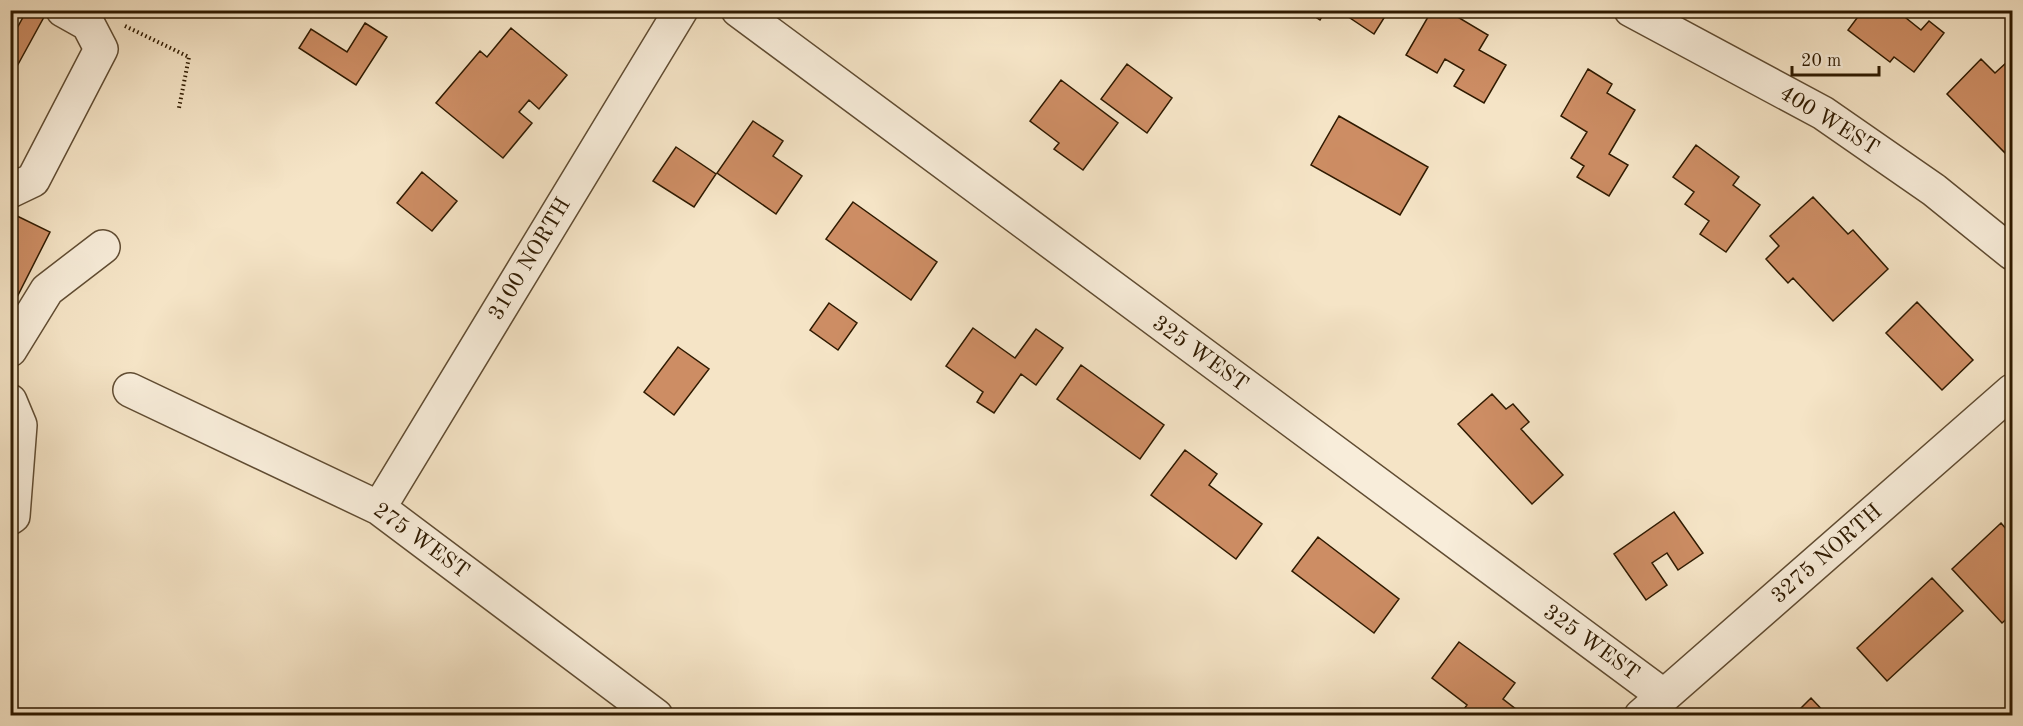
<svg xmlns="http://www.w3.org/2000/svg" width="2023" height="726" font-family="'Old Standard TT',serif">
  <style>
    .building { fill: #cd8d64; stroke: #2f1a00; stroke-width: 1.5 }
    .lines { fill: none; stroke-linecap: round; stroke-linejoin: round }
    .minor-casing { stroke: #604c32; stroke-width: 36 }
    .path { stroke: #2f1a00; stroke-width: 4; stroke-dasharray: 1.5 3; stroke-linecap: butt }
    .minor { stroke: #f8edda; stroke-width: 33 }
    .labels { text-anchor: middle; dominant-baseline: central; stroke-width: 6; stroke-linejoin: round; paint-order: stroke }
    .street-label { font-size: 22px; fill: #2f1a00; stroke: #f8edda }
  </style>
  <rect width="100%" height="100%" fill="#f5e4c6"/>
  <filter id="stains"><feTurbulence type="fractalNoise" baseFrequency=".00333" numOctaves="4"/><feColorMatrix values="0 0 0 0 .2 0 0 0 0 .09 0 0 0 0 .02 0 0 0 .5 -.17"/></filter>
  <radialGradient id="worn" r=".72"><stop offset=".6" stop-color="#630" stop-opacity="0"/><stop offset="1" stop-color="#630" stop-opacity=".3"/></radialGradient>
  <path class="building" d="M27 10H33L44 17 10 79V41Z
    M1305 10H1326L1320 20Z
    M1338 10H1389L1374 34Z
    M1432 10H1446L1488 35 1479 50 1506 65 1484 103 1454 86 1464 70 1445 59 1437 73 1406 55Z
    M1863 10H1896L1921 30 1929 21 1944 33 1914 72 1894 57 1890 62 1848 30Z
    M365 23 387 37 356 85 299 48 311 29 347 52Z
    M511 28 567 75 539 109 529 100 519 112 532 123 503 158 436 103 480 51 487 57Z
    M1981 59 1995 73 2007 62 2012 67V153L2009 157 1947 94Z
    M1127 64 1172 98 1147 133 1101 99Z
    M1588 69 1612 84 1607 93 1635 110 1609 154 1628 165 1609 196 1577 177 1584 166 1571 158 1587 132 1561 116Z
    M1061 80 1118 123 1083 170 1054 149 1059 143 1030 121Z
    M1339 116 1428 167 1400 215 1311 165Z
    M753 121 783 141 773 156 802 176 776 214 717 173Z
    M1696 145 1739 177 1733 185 1760 205 1726 252 1700 234 1709 221 1685 204 1694 192 1673 177Z
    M676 147 716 174 694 207 653 181Z
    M422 172 457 201 432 231 397 203Z
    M1813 197 1848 234 1853 230 1888 269 1833 321 1793 278 1788 283 1766 259 1779 246 1770 236Z
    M853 202 937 262 911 300 826 239Z
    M13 214 50 232 10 311V218Z
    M1917 302 1973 360 1942 390 1886 333Z
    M829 303 857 323 838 350 810 330Z
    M973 328 1015 358 1036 329 1063 348 1036 385 1021 374 994 413 977 402 983 392 946 366Z
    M678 347 709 369 674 415 644 392Z
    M1081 365 1164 425 1140 459 1057 399Z
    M1492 394 1506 409 1513 404 1529 422 1521 429 1563 475 1532 504 1458 424Z
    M1185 450 1217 474 1209 485 1262 524 1236 559 1151 495Z
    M1674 512 1703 553 1678 570 1667 553 1652 563 1667 585 1646 600 1614 554Z
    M2001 523 2012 536V614L2002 623 1952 569Z
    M1318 537 1399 599 1374 633 1292 571Z
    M1932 578 1963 611 1887 681 1857 648Z
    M1459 642 1515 683 1503 699 1525 716H1459L1467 705 1432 678Z
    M1811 698 1828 716H1793Z"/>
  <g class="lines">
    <defs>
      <path id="minor" d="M738 10 1664 696
        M1631 10 1823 113 1934 190 2012 253
        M10 191 33 180 101 49 88 24 63 10
        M10 350 47 290 103 247
        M130 390 379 508 656 716
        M10 401 20 425 13 516 10 518
        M379 508 681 10
        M1641 716 2012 391"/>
    </defs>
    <use href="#minor" class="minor-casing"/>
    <path class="path" d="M126 13 133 10
      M117 14 126 13 125 10
      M125 26 189 57 179 108
      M10 28 19 10"/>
    <use href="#minor" class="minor"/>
  </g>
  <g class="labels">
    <g class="street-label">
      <text transform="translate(1829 121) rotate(32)">400 WEST</text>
      <text transform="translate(530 259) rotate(-59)">3100 NORTH</text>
      <text transform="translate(1200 354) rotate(36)">325 WEST</text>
      <text transform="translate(421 541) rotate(36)">275 WEST</text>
      <text transform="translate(1827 554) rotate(-41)">3275 NORTH</text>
      <text transform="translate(1591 643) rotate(36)">325 WEST</text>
    </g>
  </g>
  <rect width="2023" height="726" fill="none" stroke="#f5e4c6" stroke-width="36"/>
  <rect x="12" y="12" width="1999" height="702" fill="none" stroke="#2f1a00" stroke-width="3"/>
  <rect x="18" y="18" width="1987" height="690" fill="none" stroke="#2f1a00" stroke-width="1.5"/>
  <path d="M1792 66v9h87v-9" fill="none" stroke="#2f1a00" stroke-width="3"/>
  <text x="1801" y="66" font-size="18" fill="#2f1a00" stroke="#f8edda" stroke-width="4.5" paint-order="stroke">20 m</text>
  <rect width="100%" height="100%" filter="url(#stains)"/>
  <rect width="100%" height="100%" fill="url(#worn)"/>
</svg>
